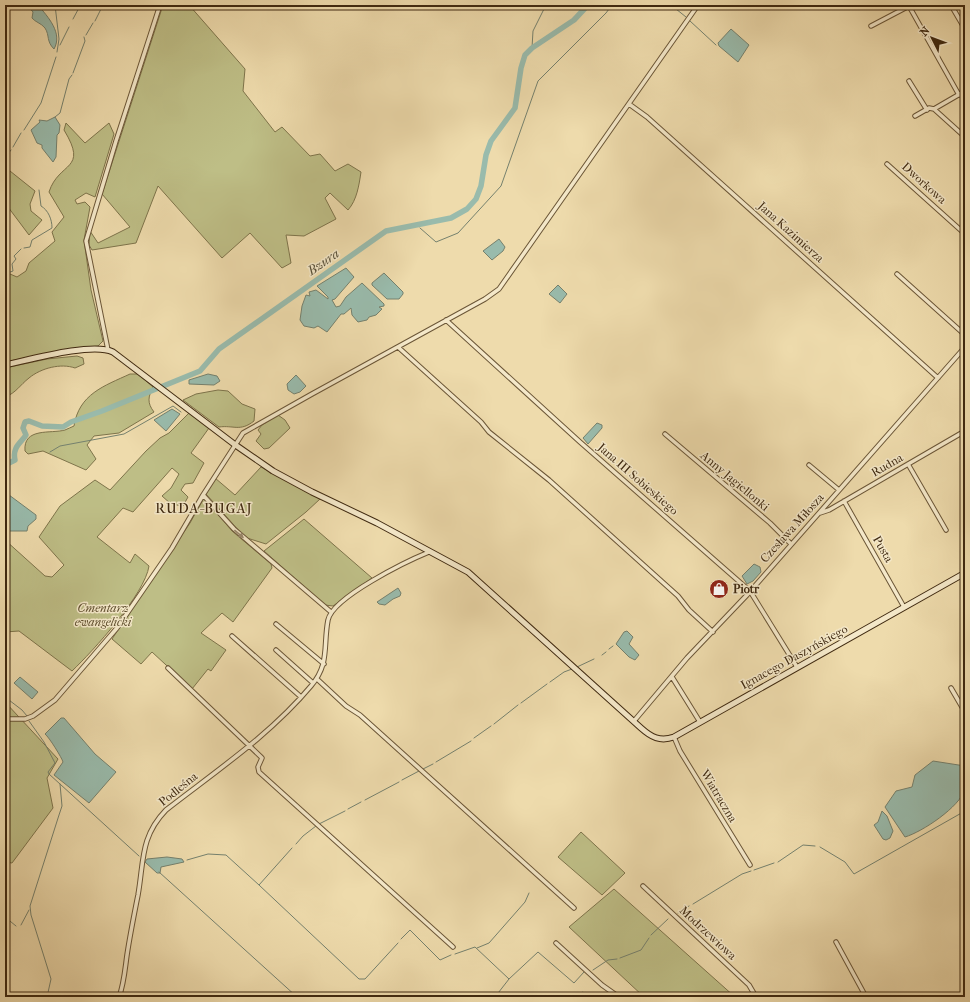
<svg xmlns="http://www.w3.org/2000/svg" width="970" height="1002" font-family="'IM FELL French Canon',serif">
  <style>
    .green { fill: #bebe86; stroke: #7e744b }
    .water { fill: #99bbac; stroke: #75816e }
    .lines { fill: none; stroke-linecap: round; stroke-linejoin: round }
    .stream { stroke: #75816e; stroke-width: 1 }
    .river { stroke: #99bbac; stroke-width: 5.5 }
    .street-casing { stroke: #6b5637; stroke-width: 5.5 }
    .secondary-casing { stroke: #3f2910; stroke-width: 7 }
    .street { stroke: #f4e8c9; stroke-width: 3.5 }
    .secondary { stroke: #f4e8c9; stroke-width: 5 }
    .oneway { fill: #9a886c }
    .labels { text-anchor: middle; dominant-baseline: central; stroke-width: 3; stroke-linejoin: round; paint-order: stroke }
    .street-label { font-size: 12px; fill: #3f2910; stroke: #f4e8c9 }
    .poi-label { font-size: 12px; font-weight: bold; fill: #3f2910; stroke: #f4e8c9; text-anchor: start }
    .park-label { font-size: 12px; font-style: italic; fill: #5f4e2e; stroke: #f4e8c9 }
    .water-label { font-size: 13px; font-style: italic; fill: #564e37; stroke: #f4e8c9 }
    .quarter-label { font-size: 14px; letter-spacing: 1px; fill: #3f2910; stroke: #f4e8c9 }
  </style>
  <rect width="100%" height="100%" fill="#eedbac"/>
  <filter id="stains"><feTurbulence type="fractalNoise" baseFrequency=".005" numOctaves="4"/><feColorMatrix values="0 0 0 0 .2 0 0 0 0 .09 0 0 0 0 .02 0 0 0 .5 -.17"/></filter>
  <radialGradient id="worn" r=".72"><stop offset=".6" stop-color="#630" stop-opacity="0"/><stop offset="1" stop-color="#630" stop-opacity=".3"/></radialGradient>
  <path class="green" d="M163 5H189L245 69 243 91 275 132 282 127 310 156 320 154 335 171 348 164 361 172C359 185 357 200 348 210L330 193 325 198 336 219 304 236 286 235 291 263 282 268 250 233 222 258 158 186 136 243 92 250 89 245 90 231 98 243 130 227 102 194Z
    M66 123 85 143 109 123 114 134 95 197 86 193 75 200 77 204 85 202 90 207 84 240 91 290 103 341 98 346 44 354 5 362V276L10 274 17 277 26 271 29 263 55 241 52 232 64 217 49 192C59 161 89 171 64 130Z
    M5 167 35 191 30 204 31 211 42 220 29 235 5 203Z
    M77 356 83 358 84 364 75 368C61 363 41 368 29 378 20 385 16 393 5 397V368L47 359Z
    M130 374H138L153 387C148 397 147 403 154 412L119 433 94 436 87 445 96 459 86 470 43 451 28 454 25 451C23 427 51 434 65 430 68 429 71 427 74 426 79 394 104 386 130 374Z
    M218 390 228 391 242 404 255 409 254 421C240 432 234 425 219 427L183 400 196 394Z
    M189 413 209 428 191 453 204 463 193 483 185 484 181 490 188 497 183 506 171 504 162 496 171 488 179 474 172 468 133 512 123 508 97 537 130 563 135 554 149 566C145 594 93 651 72 671L19 631 5 632V540L45 576 52 577 64 565 39 537 60 506 95 480 110 490 146 451 160 438 169 433Z
    M278 415 285 420 290 428 269 448 264 449 256 441 261 434 258 430 262 425Z
    M261 467 320 499 306 512 266 544 247 538 242 534 206 494 215 478 235 495Z
    M204 498 232 531 271 564 272 568 233 622 222 613 201 633 226 650 211 671 208 669 192 689 152 652 141 664 112 639 190 523Z
    M304 519 372 578 333 606 325 605 264 551Z
    M5 702 58 759 47 778 53 808 12 863 5 862Z
    M581 832 625 873 602 895 558 857Z
    M614 889 735 997H644L569 927Z"/>
  <path class="water" d="M27 5H38C48 17 63 33 54 49 46 41 50 36 45 28 41 23 35 22 32 18L33 12Z
    M731 29 749 45 738 62 719 46 718 43Z
    M55 117 60 125 59 133 57 135 56 157 53 162 42 148V145L37 143 31 130 40 122 39 120 47 121Z
    M499 239 505 247 503 251 492 260 483 251Z
    M346 268 354 277 335 299 332 300 336 307 340 306 346 297 362 283 384 304V306L379 307 382 309 376 315 369 317 367 320 358 322 352 315 351 308 344 314H341L327 332 318 326 314 328 304 326 300 320 302 306 306 295 310 296 309 292 316 290 328 299V297L317 286Z
    M384 273 403 292V294L399 299H387L372 285V283Z
    M558 285 567 294 560 303 549 294Z
    M208 374 217 376 220 381 214 385 189 384V380Z
    M296 375 306 386 300 392 294 394 288 390 287 384Z
    M172 409 180 414 166 431 154 420Z
    M597 423 602 425V428L588 444 583 438Z
    M5 492 36 515V519L28 526 27 531H7L5 530Z
    M754 564 760 567 761 572 753 581 747 584 742 576Z
    M398 588 401 593 400 596 393 599 385 605 379 604 377 602Z
    M627 631 633 637 629 644 639 655 635 660 629 657 616 644 624 632Z
    M20 677 38 692 32 699 14 683Z
    M61 718H64L95 754 116 772 89 803 54 775 63 762C62 758 49 737 45 734Z
    M933 761 965 766C965 773 967 782 965 789 960 807 922 832 905 837L885 807 896 791 912 787 915 775Z
    M882 811 887 816 893 831 890 838 886 840 883 839 874 825 878 822Z
    M167 857 182 859 184 862 161 867 160 873H157L145 862 147 859Z"/>
  <g class="lines">
    <path class="stream" d="M55 5 59 39 57 52
      M671 5 686 17
      M73 19 80 6
      M95 21 103 5
      M690 21 716 45
      M86 35 93 23
      M60 45 69 27
      M532 48 533 31 546 5
      M73 73 85 41 84 37
      M55 117 60 113 69 79 72 75
      M24 130 41 103 56 57
      M13 147 21 133
      M5 158 11 150
      M420 228 436 242 458 233 501 186 538 81 606 13 612 5
      M24 248 30 247 32 240 52 228C52 219 48 210 41 206L39 190
      M5 274 13 271 12 264 16 259 14 256 21 249
      M50 452 60 446 124 434 173 406 181 412
      M609 649 613 646
      M602 655 606 652
      M577 667 594 659
      M550 682 564 672 572 669
      M5 697 22 710 27 716
      M521 703 547 684
      M29 721 44 742 55 763 48 772 49 774 139 856
      M494 724 518 705
      M474 738 491 726
      M436 762 471 741
      M423 769 433 764
      M402 780 419 771
      M365 800 399 782
      M348 809 361 802
      M319 824 345 811
      M296 844 303 836 316 826
      M820 847 845 862 854 874 965 811
      M187 860 208 854 226 855 259 885 292 848
      M778 862 803 845 815 846
      M754 870 774 863
      M159 872 297 997
      M259 885 359 979H365L398 943
      M693 904 742 874 751 871
      M678 913 689 906
      M5 917 16 926
      M21 925 29 910
      M651 935 668 919
      M401 939 410 930 440 960 451 955
      M477 948 489 943 525 902 529 893
      M455 954 475 947 509 979 495 997
      M620 958 641 950 649 938
      M593 970 608 960 617 959
      M509 979 538 952 574 983 584 972
      M583 992 586 997
      M47 997 51 979 31 915 30 906 59 815 62 806 60 784"/>
    <path class="river" d="M5 465 15 460C12 447 21 443 26 435L23 428 25 422 29 421 42 426 63 427 71 422 102 411 200 371 219 349 386 231 451 218 467 209 476 199 481 186 486 155 491 141 515 108 521 68 525 55 532 48 574 20 588 5"/>
    <defs>
      <path id="street" d="M951 5 965 29
        M909 6 959 95
        M871 26 911 5
        M909 81 927 110
        M965 91 934 109 965 137
        M629 104 647 117 938 378
        M915 116 929 108 934 109
        M887 164 965 234
        M897 274 965 335
        M446 320 580 442 750 591 797 667
        M398 347 481 422 489 432 549 480 678 596 689 610 713 632
        M108 350 86 241 116 141 160 5
        M665 434 770 523 790 543
        M908 464 946 530
        M809 465 839 490
        M203 495 234 529 331 612
        M844 501 904 607
        M820 513 829 510 965 431
        M276 624 324 664
        M232 636 301 697
        M276 650 313 683
        M168 668 260 756 262 758 258 767 259 772 453 947
        M672 677 700 722
        M317 679 346 706 360 715 574 908
        M951 688 965 712
        M5 719H25L33 716 55 700 117 628 172 548 203 495 243 433 312 394 485 299 499 289 698 5
        M634 721 687 658 747 595 965 347
        M674 737 680 751 750 865
        M964 856 965 857
        M643 886 749 985 756 997
        M836 942 866 997
        M556 943 602 985 619 997
        M119 997C124 984 125 969 127 955 130 935 134 915 138 895 144 861 140 837 166 810 216 771 270 735 311 686 330 664 323 646 328 620 333 597 407 561 429 552"/>
      <path id="secondary" d="M5 365C29 360 92 342 113 352L234 444 273 471 312 492 377 523 468 572 641 728C651 737 660 742 674 737L965 573"/>
    </defs>
    <use href="#street" class="street-casing"/>
    <use href="#secondary" class="secondary-casing"/>
    <use href="#street" class="street"/>
    <use href="#secondary" class="secondary"/>
  </g>
  <defs><path id="oneway-solid" d="M-6-.8H1V-3.2L6.5 0L1 3.2V.8H-6Z"/></defs>
  <use class="oneway" href="#oneway-solid" transform="translate(239 534) rotate(40)"/>
  <defs>
    <symbol id="shop-disc" viewBox="-11 -11 22 22"><circle r="9.5" fill="#8f2418" stroke="#f4e8c9"/><path d="M-5-2.5h2.3a2.7 3.5 0 0 1 5.4 0H5L5.5 6h-11ZM-1.5-2.5h3a1.5 2.3 0 0 0-3 0Z" fill="#fff"/></symbol>
  </defs>
  <g fill-rule="evenodd">
    <use href="#shop-disc" x="708" y="578" width="22" height="22"/>
  </g>
  <g class="labels">
    <g class="street-label">
      <text transform="translate(924 183) rotate(42)">Dworkowa</text>
      <text transform="translate(791 232) rotate(42)">Jana Kazimierza</text>
      <text transform="translate(887 465) rotate(-30)">Rudna</text>
      <text transform="translate(638 479) rotate(41)">Jana III Sobieskiego</text>
      <text transform="translate(735 481) rotate(40)">Anny Jagiellonki</text>
      <text transform="translate(792 528) rotate(-48)">Czesława Miłosza</text>
      <text transform="translate(883 549) rotate(60)">Pusta</text>
      <text transform="translate(794 657) rotate(-29)">Ignacego Daszyńskiego</text>
      <text transform="translate(178 789) rotate(-39)">Podleśna</text>
      <text transform="translate(719 796) rotate(59)">Wiatraczna</text>
      <text transform="translate(708 933) rotate(43)">Modrzewiowa</text>
    </g>
    <g class="poi-label">
      <text x="733" y="589">Piotr</text>
    </g>
    <g class="park-label">
      <text x="103" y="608">Cmentarz<tspan x="103" dy="14">ewangelicki</tspan></text>
    </g>
    <g class="water-label">
      <text transform="translate(323 262) rotate(-35)">Bzura</text>
    </g>
    <g class="quarter-label">
      <text x="204" y="508">RUDA-BUGAJ</text>
    </g>
  </g>
  <rect width="970" height="1002" fill="none" stroke="#eedbac" stroke-width="20"/>
  <rect x="6" y="6" width="958" height="990" fill="none" stroke="#3f2910" stroke-width="2"/>
  <rect x="10" y="10" width="950" height="982" fill="none" stroke="#3f2910"/>
  <g transform="translate(932 38) rotate(312)" stroke="#f4e8c9" stroke-width="3" paint-order="stroke">
  <path d="M0-3L7 15L0 10L-7 15Z" fill="#3f2910"/>
  <text y="-6" font-size="11" font-weight="bold" text-anchor="middle" fill="#3f2910">N</text>
  </g>
  <rect width="100%" height="100%" filter="url(#stains)"/>
  <rect width="100%" height="100%" fill="url(#worn)"/>
</svg>
